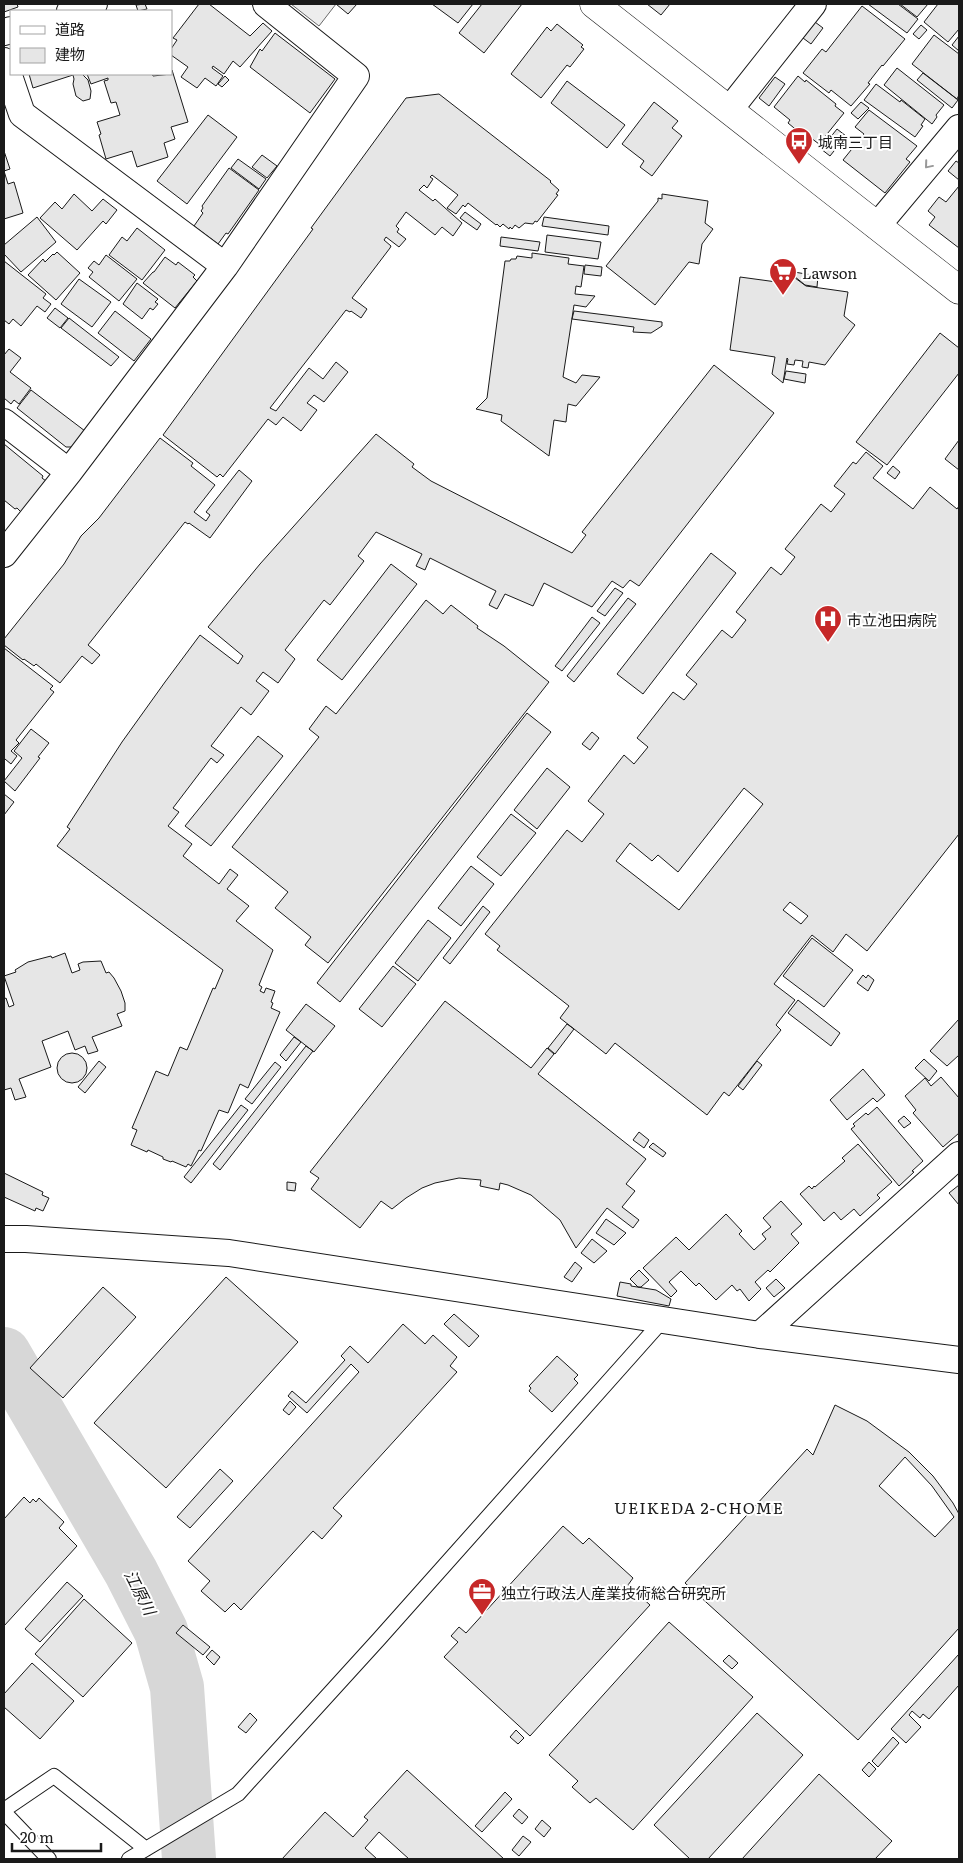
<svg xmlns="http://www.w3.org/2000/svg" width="963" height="1863" font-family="Literata,'Noto Sans JP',serif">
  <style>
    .built { fill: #ededed; stroke: #6a6a6a }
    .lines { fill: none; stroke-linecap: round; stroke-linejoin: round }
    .river { stroke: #d7d7d7; stroke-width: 54 }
    .building { fill: #e6e6e6; stroke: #1a1a1a; fill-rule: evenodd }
    .lane-casing { stroke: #1a1a1a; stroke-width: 16 }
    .street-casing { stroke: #1a1a1a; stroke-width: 28 }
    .secondary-casing { stroke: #1a1a1a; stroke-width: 29 }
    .lane { stroke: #fff; stroke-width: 14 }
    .street { stroke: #fff; stroke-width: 26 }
    .secondary { stroke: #fff; stroke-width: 28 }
    .oneway { stroke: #989898 }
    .labels { text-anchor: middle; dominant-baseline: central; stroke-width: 4; stroke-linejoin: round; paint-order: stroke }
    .poi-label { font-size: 15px; fill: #1a1a1a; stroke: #fff; text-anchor: start }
    .neighbourhood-label { font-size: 16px; letter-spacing: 1px; fill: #1a1a1a; stroke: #fff }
    .water-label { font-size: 16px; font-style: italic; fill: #1a1a1a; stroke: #fff }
  </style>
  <rect width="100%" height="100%" fill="#fff"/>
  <path class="built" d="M291 4H336L319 26Z"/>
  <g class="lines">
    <path class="river" d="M4 1354 131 1572 161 1631 177 1687 189 1859"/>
  </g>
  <path class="building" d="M4 4H17L18 7 4 12Z
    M145 4 147 9 138 11 136 5Z
    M199 4H209L250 36 263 23 272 31 240 67 233 61 224 74 213 66 212 68 223 76 216 86 205 78 197 88 181 77 188 67 171 55V49L177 40 173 38Z
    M336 4H357L348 14Z
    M432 4H473L458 23Z
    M482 4H522L484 53 459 33Z
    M647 4H670L661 15Z
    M868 4H898L918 19 907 33Z
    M900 4H928L917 17Z
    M938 4H959V29L948 42 924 22Z
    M862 6 905 39 883 66 882 65 868 83 870 84 851 106 831 90 829 93 803 73 822 49 826 52Z
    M815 22 823 28 811 44 803 38Z
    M557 24 583 45 581 47 584 49 570 67 567 65 541 98 511 74 547 27 551 31Z
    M921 25 927 30 919 39 913 34Z
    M275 33 335 79 310 113 250 67 260 49 262 51Z
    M934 35 959 54V95L957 99 912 64Z
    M959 36V51L952 45Z
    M897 68 944 105 936 115 937 117 932 124 884 85Z
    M172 70 188 122 171 127 175 139 164 143 168 157 137 167 132 151 106 159 99 135 101 134 97 122 120 115 116 102 111 103 104 81 108 80V78L91 84 87 74H152L153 76 171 74Z
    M923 73 958 100 952 108 917 80Z
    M29 74H82L88 80 91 91 90 99 83 101 76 96 73 84 74 79 73 75 33 88Z
    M225 76 229 80 222 87 218 84Z
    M798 76 805 82 806 80 836 104 835 106 844 113 819 144 807 135 805 137 788 123 790 120 774 107Z
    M775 77 785 84 769 106 759 98Z
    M567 81 625 125 607 148 551 103Z
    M876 84 900 102 901 100 925 119 921 125 923 126 915 137 864 100Z
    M439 94 551 181 550 182 559 190 556 194 558 195 537 222 535 221 533 224 525 223 519 228 515 225 512 229 510 227 509 229 503 224 500 227 497 224 496 225 468 203 465 207 463 205 456 214 447 208 458 195 432 175 430 177 433 179 427 188 424 185 419 190 433 201 435 199 462 223 453 236 442 227 435 235 406 212 396 226 399 229 397 232 406 239 399 247 386 237 384 240 391 246 390 248 352 298 367 309 361 318 351 311 350 312 346 310 270 408 276 411 309 368 323 379 336 362 348 372 324 402 314 395 307 403 317 410 301 431 283 417 276 425 268 419 223 477 220 474 217 477 163 435 313 229 311 228 406 98Z
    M654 102 678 121 672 128 682 136 652 176 640 167 644 161 622 144Z
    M861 102 869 108 858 119 851 113Z
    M869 110 917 146 906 159 910 162 885 193 843 160 864 134 855 127Z
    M208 115 237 137 187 204 157 181Z
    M837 129 846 136 830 156 821 149Z
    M4 151 10 169 4 171 8 184 14 182 23 213 4 219Z
    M262 155 277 166 267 178 252 167Z
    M238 159 266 179 259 189 231 168Z
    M956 161 959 163V180L948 171Z
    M229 168 259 190 228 234 226 233 218 244 194 226 203 213 201 211 203 208 202 206Z
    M959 186V248L929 225 935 217 928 211 939 197 946 202Z
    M74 194 92 211 103 199 117 210 106 224 103 221 77 250 40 218 55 202 62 209Z
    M662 194 708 201 705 223 713 229 702 244 699 264 689 262 655 305 606 266 658 201V198L662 199Z
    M465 212 481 224 477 230 460 218Z
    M37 217 56 242 21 272 4 254V245Z
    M544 217 609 226 608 235 542 226Z
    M137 228 165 250 142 280 109 255 122 237 127 241Z
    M547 235 601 242 598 259 545 252Z
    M501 237 540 242 538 251 500 246Z
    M57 252 80 273 56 300 28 275 43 259 45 262 53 254 54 255Z
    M532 253 569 258 568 264 584 266 581 287 576 286 575 294 595 296 586 307 574 305 563 377 576 383 582 375 600 377 576 406 568 404 566 422 554 420 549 456 501 421 502 415 476 409 487 398 505 261H510L511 259H516L517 256 532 258Z
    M106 255 137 279 119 301 89 277 93 272 88 268 94 261 99 265Z
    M165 257 176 265 178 262 195 275 193 277 197 281 175 308 143 283 153 272H154Z
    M4 261 46 294 43 298 51 304 45 312 37 306 21 326 13 319 9 324 4 320Z
    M585 265 602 267 601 276 584 274Z
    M794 272 818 276 817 287 805 285 794 276Z
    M791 275 806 286 848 292 844 316 855 325 825 365 809 362 808 368 802 367 803 361 795 360 794 365 787 364 788 359 787 358 783 383 772 374 775 357 730 350 740 277 784 283Z
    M79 279 111 302 92 327 61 304Z
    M137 283 158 299 155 302 158 304 153 310 150 308 142 319 123 304Z
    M55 308 68 318 60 328 47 318Z
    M115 311 151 339 134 361 98 333Z
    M574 311 662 322V326L651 333 633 332 634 327 572 319Z
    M69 318 119 357 111 366 61 328Z
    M940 333 959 348V373L887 465 856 442Z
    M9 349 21 358 10 372 31 388 19 404 14 400 11 404 4 398V355Z
    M714 365 774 413 639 586 630 580 623 588 612 581 592 607 544 583 533 606 505 594 497 609 489 605 496 591 430 558 425 570 416 566 422 554 376 532 358 556 364 561 330 605 324 600 285 650 295 659 278 683 263 672 256 681 269 691 251 715 241 707 211 746 224 755 217 763 211 758 173 808 179 812 168 826 192 844 183 856 219 884 230 869 238 875 227 889 249 906 236 921 273 950 259 985 262 987 260 991 264 993 266 988 275 991 271 1002 273 1003 271 1008 280 1012 248 1088 240 1084 228 1113 219 1110 201 1151 199 1150 191 1166 188 1164 186 1167 172 1161 171 1162 163 1159V1157L148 1150 147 1152 131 1145 137 1130 132 1128 156 1071 168 1076 180 1047 187 1050 213 988 215 989 223 970 57 846 70 829 67 827 122 742 165 682 200 635 238 664 243 656 208 627 260 564 376 434 414 464 412 467 431 481 572 553 586 535 582 532Z
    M786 371 806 374 805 383 784 379Z
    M31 390 85 431 72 447H66L17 408Z
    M160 438 193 463 191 466 215 485 194 512 206 521 210 515 206 512 239 470 252 481 210 538 189 523 188 524 185 522 88 645 100 655 92 664 82 656 60 683 36 664 34 666 24 659 23 660 4 645V639L64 564 81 536 99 518Z
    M959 440V470L945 459Z
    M4 444 43 476 42 478 46 481 21 512 17 508 15 509 4 500Z
    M866 452 883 466 873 478 913 509 930 487 957 509 959 506V834L867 951 846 934 833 952 812 935 774 984 795 1000 776 1025 781 1030 729 1096 724 1092 707 1115 615 1043 606 1054 560 1018 569 1006 497 950 500 946 485 934 567 830 582 842 604 814 588 801 624 755 634 764 648 747 637 738 673 692 684 700 697 684 686 675 722 630 732 638 746 620 736 612 771 567 781 575 795 557 785 549 821 504 831 512 845 494 834 486 853 462 856 464ZM744 788 763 804 679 910 616 861 630 843 652 861 658 855 678 872ZM790 902 808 916 801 924 783 910Z
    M893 466 900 472 895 479 887 473Z
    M711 553 736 573 643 694 617 674Z
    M391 564 417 584 342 680 317 660Z
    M615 588 623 593 605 616 597 611Z
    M628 598 636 604 574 682 567 676Z
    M426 600 443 614 451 605 478 626 477 628 504 646 549 682 328 963 305 945 311 937 275 908 288 892 232 847 319 737 309 729 326 706 336 714Z
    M592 617 600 623 562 671 555 666Z
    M4 648 53 686 50 689 54 692 16 740 19 743 11 751 17 756 11 764 5 759 4 761Z
    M527 713 551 732 340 1002 317 983Z
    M31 729 49 743 38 757 40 758 15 791 4 781 22 758 14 751Z
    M592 732 599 738 590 750 582 744Z
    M258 736 283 756 211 846 185 826Z
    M547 768 570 787 537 829 514 810Z
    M4 794 14 802 4 815Z
    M511 814 536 833 501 876 477 857Z
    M471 866 494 884 461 926 438 908Z
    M483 906 490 912 450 964 443 958Z
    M428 920 451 938 418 981 395 963Z
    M812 938 853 970 824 1007 783 976Z
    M65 953 72 973 80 970 78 964 83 962 101 961 106 973 109 972 114 978 121 991 125 1003V1011L117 1014 122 1026 92 1037 98 1051 88 1054 85 1046 75 1050 68 1031 42 1041 51 1067 19 1079 26 1097 15 1100 11 1088 4 1090V999L6 998 9 1007 14 1005 4 976 16 972 15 970 28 962 51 956 52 958Z
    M393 966 416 984 382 1027 359 1009Z
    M863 975 866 978 868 975 874 980 868 991 857 983Z
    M798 1000 840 1033 831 1046 788 1013Z
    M445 1001 531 1068 547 1048 554 1054 538 1074 646 1159 626 1184 635 1191 622 1207 639 1220 633 1228 607 1208 576 1248 560 1220 531 1195 508 1185 500 1183 499 1190 480 1186 481 1180 459 1178 435 1183 422 1188 406 1198 392 1209 381 1201 360 1228 311 1189 319 1178 310 1172Z
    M306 1004 335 1026 314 1052 286 1030Z
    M959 1019V1055L947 1066 930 1051Z
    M567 1024 574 1029 555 1054 548 1048Z
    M294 1037 301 1042 286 1061 280 1055Z
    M306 1046 313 1051 220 1170 213 1164Z
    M57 1068a15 15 0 1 1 30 0a15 15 0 1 1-30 0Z
    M924 1059 937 1071 929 1081 915 1068Z
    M99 1061 106 1067 85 1093 78 1087Z
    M757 1061 762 1065 743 1090 738 1086Z
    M275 1062 281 1067 252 1104 245 1099Z
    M863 1069 885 1095 877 1102 873 1098 847 1120 830 1100Z
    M941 1077 959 1098V1133L943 1147 913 1113 916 1110 905 1096 925 1078 931 1086Z
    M241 1105 248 1110 191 1183 184 1177Z
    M877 1107 923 1161 912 1171 914 1172 899 1186 851 1129 855 1126 853 1124 866 1113 868 1115Z
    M904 1116 911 1123 904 1128 898 1121Z
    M639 1132 649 1140 644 1148 633 1140Z
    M653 1143 666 1153 663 1157 649 1147Z
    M858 1144 892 1182 877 1195 880 1198 860 1216 854 1209 841 1220 834 1212 824 1221 800 1194 809 1186 812 1189 814 1186 815 1187 845 1161 842 1158Z
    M4 1173 43 1192 42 1195 49 1198 43 1211 36 1208 35 1211 4 1197Z
    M287 1182 296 1183 295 1191 287 1190Z
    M959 1185V1205L949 1193Z
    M781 1201 802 1224 791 1234 799 1243 770 1272 768 1270 755 1282 761 1289 749 1301 740 1289 737 1291 732 1285 716 1300 699 1283 696 1286 681 1271 669 1282 677 1291 671 1297 643 1268 676 1237 689 1250 726 1214 742 1231 739 1234 754 1250 766 1239 762 1234 771 1227 763 1218Z
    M606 1219 626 1233 614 1245 596 1233Z
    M592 1239 607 1251 594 1263 581 1253Z
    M575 1262 582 1268 572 1282 564 1277Z
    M639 1270 649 1280 641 1287H638L630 1279Z
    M226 1277 298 1342 166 1488 94 1423Z
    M776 1279 785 1288 774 1297 766 1288Z
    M620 1282 631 1284V1286L656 1290 671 1299 669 1306 617 1296Z
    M103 1287 136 1317 63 1398 30 1368Z
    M454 1314 479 1336 469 1347 444 1324Z
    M403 1324 425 1344 433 1335 457 1357 450 1366 457 1372 333 1508 342 1516 322 1539 313 1531 241 1610 234 1603 225 1612 201 1591 210 1581 188 1561 359 1372 351 1364 307 1413 288 1396 292 1391 306 1403 345 1360 341 1356 350 1346 368 1363Z
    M557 1356 578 1375 574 1379 578 1383 552 1412 529 1391 531 1388 529 1386Z
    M290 1401 296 1407 289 1415 283 1410Z
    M835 1405 867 1421 909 1452 933 1476 953 1503 959 1514V1628L858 1740 685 1583 807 1449 813 1455ZM905 1457 932 1486 954 1517 935 1537 879 1486Z
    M220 1469 233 1481 190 1528 177 1517Z
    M24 1497 30 1503 33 1499 36 1502 39 1498 64 1522 59 1528 77 1546 4 1626V1519Z
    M563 1526 583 1544 589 1538 633 1578 628 1585 650 1605 530 1736 444 1657 458 1642 451 1636 459 1627 466 1633Z
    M67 1582 83 1596 40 1642 25 1629Z
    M84 1599 132 1643 83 1697 35 1654Z
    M669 1622 753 1697 633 1830 596 1798 590 1803 572 1787 578 1781 549 1755Z
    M183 1625 210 1647 203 1655 176 1633Z
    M212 1650 220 1657 214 1665 206 1657Z
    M959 1654V1685L929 1719 923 1714 920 1718 912 1711 909 1715 921 1727 906 1743 891 1729Z
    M729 1655 738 1663 732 1669 723 1661Z
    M32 1663 74 1701 40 1739 4 1707V1694Z
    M250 1713 257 1720 246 1733 238 1727Z
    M757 1713 803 1755 708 1859H690L654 1825Z
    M516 1730 524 1738 518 1744 510 1737Z
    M893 1737 899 1743 878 1767 872 1761Z
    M869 1762 876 1769 869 1777 862 1770Z
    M407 1770 504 1859H409L379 1832 365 1848 377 1859H282L325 1812 353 1837 368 1820 364 1817Z
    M819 1774 892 1841 875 1859H742Z
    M505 1792 512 1799 482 1832 475 1826Z
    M519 1809 528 1817 522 1824 513 1816Z
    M542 1820 551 1828 544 1837 535 1829Z
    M523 1836 531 1842 519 1856 512 1850Z"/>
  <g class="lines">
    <defs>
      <path id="lane" d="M4 1810 54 1776 146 1849
        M4 1812 49 1859
        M129 1859 238 1794 379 1639 663 1320"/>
      <path id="street" d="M70 11 94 4
        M4 32 11 30
        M4 61 22 114 225 266
        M730 109 813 4
        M877 226 959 128
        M4 422 69 472
        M4 554 69 472 225 266 356 76 266 4
        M4 1239H26L229 1253 760 1335 959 1360
        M760 1335 959 1155"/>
      <path id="secondary" d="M594 4 959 290"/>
    </defs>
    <use href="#lane" class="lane-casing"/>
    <use href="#street" class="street-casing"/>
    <use href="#secondary" class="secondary-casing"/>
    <use href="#lane" class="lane"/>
    <use href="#street" class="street"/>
    <use href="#secondary" class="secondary"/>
  </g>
  <defs><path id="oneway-chevron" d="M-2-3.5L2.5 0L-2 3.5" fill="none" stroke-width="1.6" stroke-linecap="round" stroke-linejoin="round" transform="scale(1.25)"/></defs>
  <use class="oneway" href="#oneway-chevron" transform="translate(928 165) rotate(130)"/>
  <defs>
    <symbol id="bus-pin" viewBox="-11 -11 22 30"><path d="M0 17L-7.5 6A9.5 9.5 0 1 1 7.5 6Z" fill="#c62828" stroke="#fff"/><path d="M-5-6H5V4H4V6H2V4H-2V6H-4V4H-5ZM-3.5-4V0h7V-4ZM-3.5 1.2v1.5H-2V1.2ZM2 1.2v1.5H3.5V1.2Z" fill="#fff"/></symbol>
    <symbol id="supermarket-pin" viewBox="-11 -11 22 30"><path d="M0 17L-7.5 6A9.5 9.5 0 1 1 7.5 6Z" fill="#c62828" stroke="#fff"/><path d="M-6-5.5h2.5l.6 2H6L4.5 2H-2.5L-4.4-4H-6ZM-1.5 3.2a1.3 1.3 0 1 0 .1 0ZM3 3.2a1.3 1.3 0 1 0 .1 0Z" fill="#fff"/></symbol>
    <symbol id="hospital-pin" viewBox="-11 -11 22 30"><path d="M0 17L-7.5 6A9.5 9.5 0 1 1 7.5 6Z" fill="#c62828" stroke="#fff"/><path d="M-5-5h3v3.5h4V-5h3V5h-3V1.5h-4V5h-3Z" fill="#fff"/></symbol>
    <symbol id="office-pin" viewBox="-11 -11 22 30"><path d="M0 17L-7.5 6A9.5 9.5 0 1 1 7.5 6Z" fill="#c62828" stroke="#fff"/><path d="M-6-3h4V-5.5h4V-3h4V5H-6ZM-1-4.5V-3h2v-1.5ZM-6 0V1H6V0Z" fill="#fff"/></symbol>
  </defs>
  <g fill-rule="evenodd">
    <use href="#bus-pin" x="783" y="125" width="32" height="43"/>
    <use href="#supermarket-pin" x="767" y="256" width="32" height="43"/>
    <use href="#hospital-pin" x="812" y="603" width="32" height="43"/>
    <use href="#office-pin" x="466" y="1576" width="32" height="43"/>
  </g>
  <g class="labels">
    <g class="poi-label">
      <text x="818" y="141">城南三丁目</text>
      <text x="802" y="272">Lawson</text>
      <text x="847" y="619">市立池田病院</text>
      <text x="501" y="1592">独立行政法人産業技術総合研究所</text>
    </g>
    <g class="neighbourhood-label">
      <text x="699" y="1507">UEIKEDA 2-CHOME</text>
    </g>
    <g class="water-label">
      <text transform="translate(141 1592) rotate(63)">江原川</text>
    </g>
  </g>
  <rect width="963" height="1863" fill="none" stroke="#1a1a1a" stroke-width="10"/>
  <rect x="10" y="10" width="162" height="65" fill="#ffffff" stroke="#a3a3a3"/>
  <rect x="20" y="26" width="25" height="8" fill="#ffffff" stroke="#a3a3a3"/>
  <text x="55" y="35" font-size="15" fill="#1a1a1a">道路</text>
  <rect x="20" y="48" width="25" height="15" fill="#e6e6e6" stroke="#a3a3a3"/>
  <text x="55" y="60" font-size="15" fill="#1a1a1a">建物</text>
  <path d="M12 1843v8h89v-8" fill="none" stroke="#1a1a1a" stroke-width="2.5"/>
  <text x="20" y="1843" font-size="15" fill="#1a1a1a" stroke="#ffffff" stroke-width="4" paint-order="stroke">20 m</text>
</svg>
